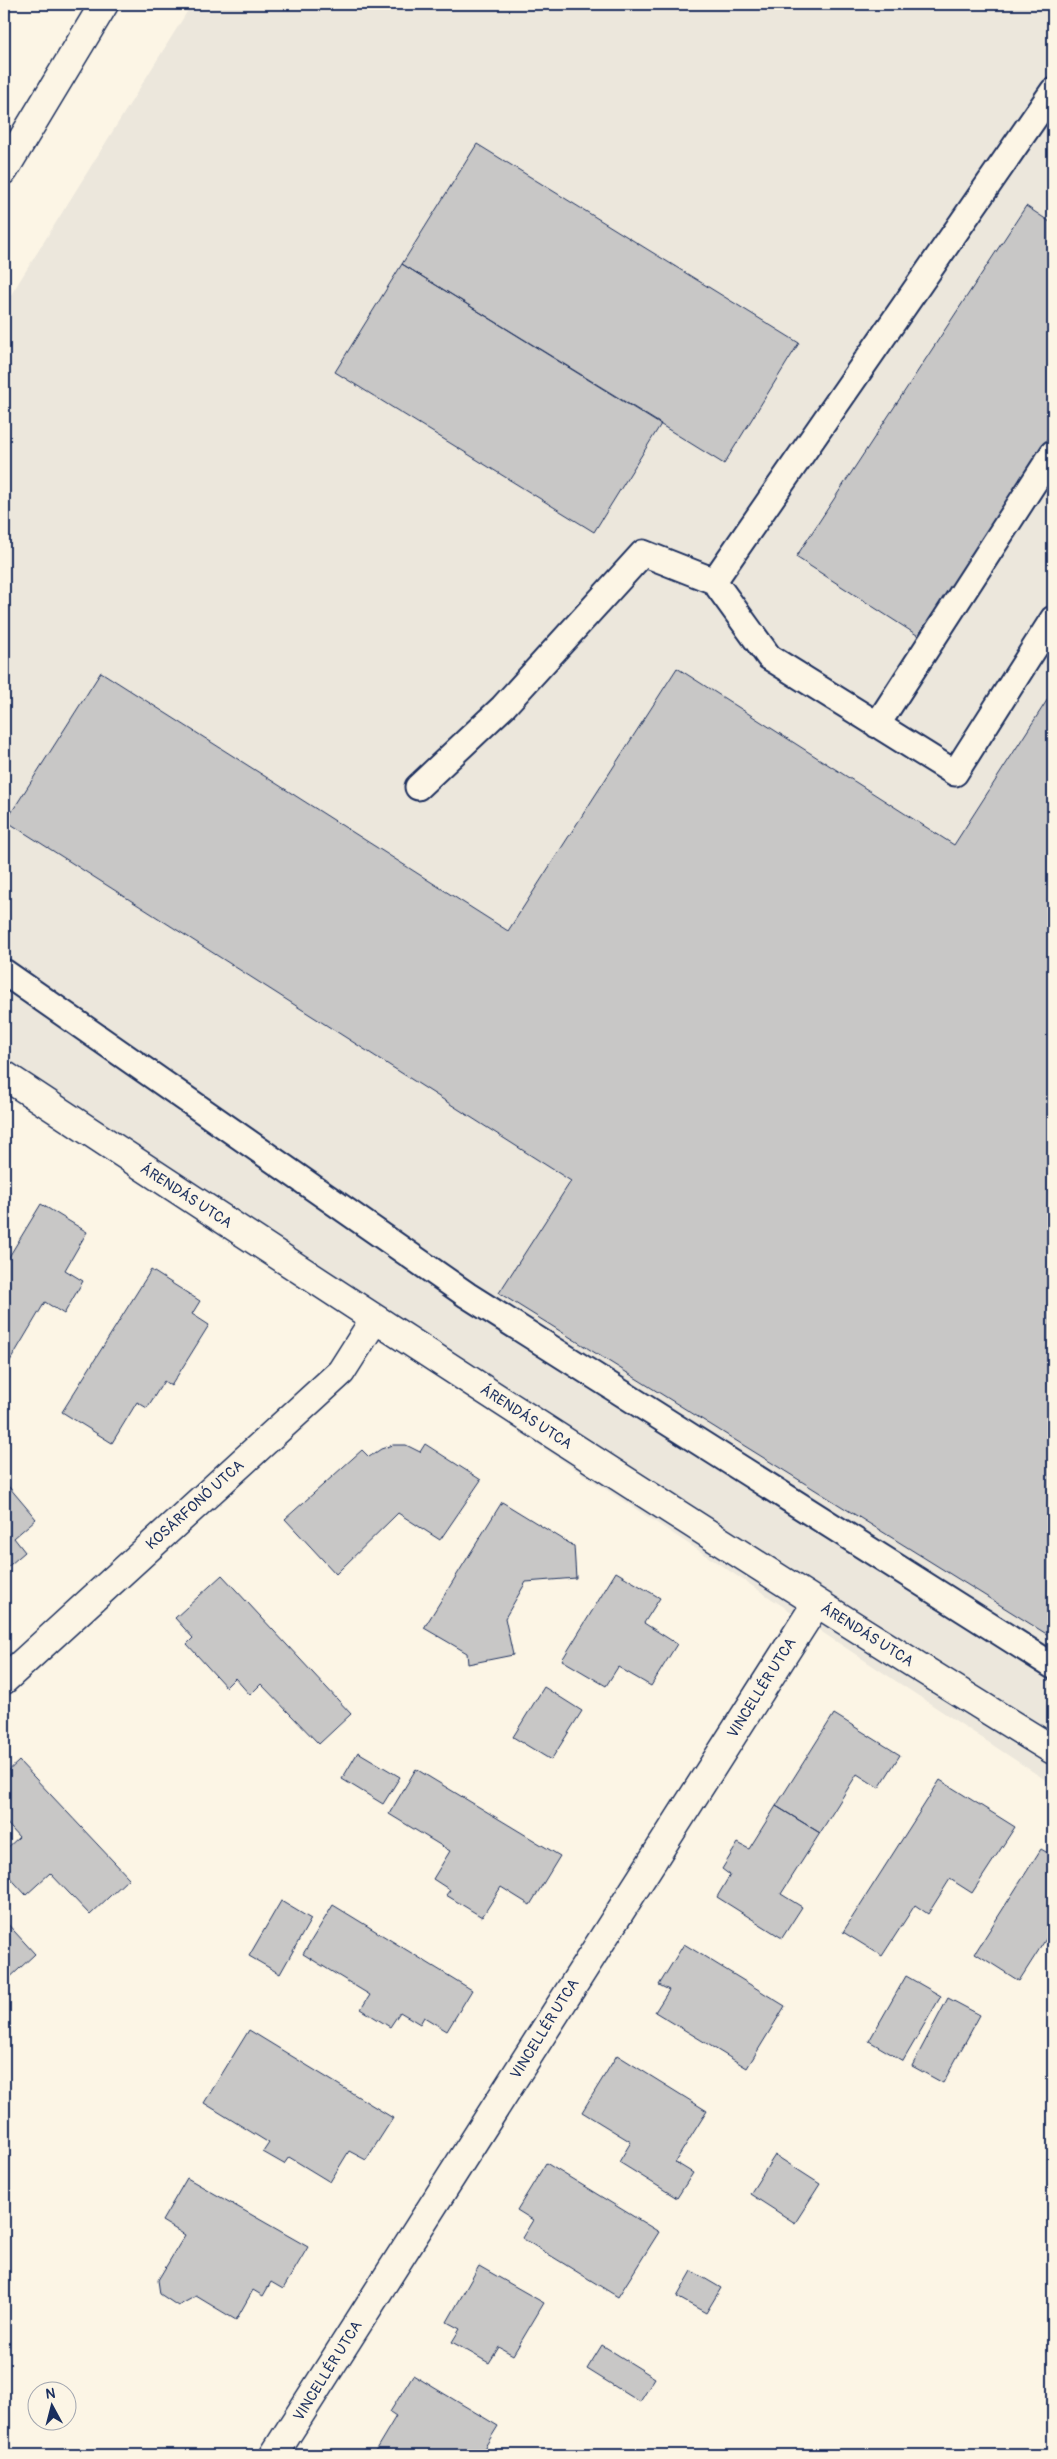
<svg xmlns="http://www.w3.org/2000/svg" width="1057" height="2459" font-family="Pangolin,sans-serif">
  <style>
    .built { fill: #ece7dc }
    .building { fill: #c8c7c6; stroke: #1b2f5e }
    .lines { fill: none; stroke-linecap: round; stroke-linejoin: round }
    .lane-casing { stroke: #1b2f5e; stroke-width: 29 }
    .street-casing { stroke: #1b2f5e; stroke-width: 31 }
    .lane { stroke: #fcf5e5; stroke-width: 25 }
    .street { stroke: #fcf5e5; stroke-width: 28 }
    .labels { text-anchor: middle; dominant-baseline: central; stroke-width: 5; stroke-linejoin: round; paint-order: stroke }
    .street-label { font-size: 15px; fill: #1b2f5e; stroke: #fcf5e5 }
  </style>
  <rect width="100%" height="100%" fill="#fcf5e5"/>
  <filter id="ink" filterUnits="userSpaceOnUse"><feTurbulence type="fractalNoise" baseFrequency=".02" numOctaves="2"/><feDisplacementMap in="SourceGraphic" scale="10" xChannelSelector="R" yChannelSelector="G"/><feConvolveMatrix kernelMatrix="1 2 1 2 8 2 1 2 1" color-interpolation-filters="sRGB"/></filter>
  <g filter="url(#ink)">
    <path class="built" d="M192 4H1053V1785L4 1091V306Z"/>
    <path class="building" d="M477 144 799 343 724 464 402 264Z
      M1026 206 1053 224V435L920 637 796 557Z
      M402 264 661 424 594 532 335 372Z
      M677 668 954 845 1053 691V1638L499 1293 571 1181 6 821 101 672 508 931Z
      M41 1204 87 1232 65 1270 83 1281 64 1314 45 1302 4 1371V1265Z
      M151 1270 200 1301 192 1314 209 1325 171 1386 164 1381 147 1408 137 1402 112 1443 62 1412Z
      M425 1444 481 1480 440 1540 398 1513 336 1574 285 1519 362 1450 369 1457 381 1449 393 1445H406L420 1452Z
      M4 1481 36 1519 14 1538 25 1552 4 1570Z
      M502 1502 574 1546 576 1578 526 1582 505 1618 513 1655 468 1664 467 1653 424 1628Z
      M616 1572 660 1598 644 1623 677 1644 651 1686 618 1667 606 1686 562 1660Z
      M222 1575 351 1714 319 1744 261 1684 250 1695 235 1678 226 1687 187 1644 193 1638 175 1618Z
      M544 1687 582 1711 551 1760 513 1737Z
      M834 1714 900 1755 879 1788 857 1774 820 1833 776 1806Z
      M358 1752 400 1777 383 1804 342 1779Z
      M19 1761 129 1878 90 1915 50 1873 26 1895 4 1871V1851L19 1837 4 1820V1775Z
      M416 1769 560 1856 530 1905 501 1887 482 1917 446 1895 450 1890 433 1879 450 1851 389 1814Z
      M940 1780 1015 1827 972 1893 950 1879 928 1914 915 1905 882 1956 843 1932Z
      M776 1806 820 1833 781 1894 802 1907 782 1938 717 1897 730 1875 722 1869 738 1843 749 1849Z
      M1041 1849 1053 1856V1928L1019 1981 975 1953Z
      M281 1901 311 1919 280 1974 249 1956Z
      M333 1905 472 1990 447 2031 424 2017 420 2024 400 2012 390 2027 361 2009 370 1995 303 1954Z
      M4 1920 35 1954 4 1983Z
      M684 1944 785 2006 747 2068 655 2012 669 1990 659 1985Z
      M906 1976 941 1996 903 2061 869 2041Z
      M948 1998 980 2015 943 2083 912 2066Z
      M249 2030 393 2118 366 2160 349 2151 330 2182 289 2157 284 2164 263 2152 269 2143 204 2103Z
      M617 2055 707 2111 675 2162 693 2173 677 2198 619 2162 631 2142 582 2112Z
      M775 2155 820 2184 795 2223 750 2194Z
      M546 2163 659 2232 618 2297 522 2238 533 2220 517 2210Z
      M187 2178 308 2247 283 2289 271 2282 263 2296 253 2290 236 2320 196 2296 178 2306 160 2294 158 2280 185 2235 162 2221Z
      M479 2266 544 2303 513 2355 499 2347 489 2363 452 2342 460 2329 447 2322Z
      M692 2271 721 2288 706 2313 677 2297Z
      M602 2345 655 2378 640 2402 587 2369Z
      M413 2375 498 2426 480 2455H382L375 2451 396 2416 390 2412Z"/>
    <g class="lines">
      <defs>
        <path id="lane" d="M1053 91 714 581 769 657 955 773 1053 619
          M877 725 1053 453
          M418 787 503 707 643 553 714 581
          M4 972 467 1295 1053 1666"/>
        <path id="street" d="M4 170 104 4
          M4 1075C351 1304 699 1532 1053 1750
          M4 1680 341 1372 374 1320
          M274 2455 816 1604"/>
      </defs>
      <use href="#lane" class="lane-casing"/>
      <use href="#street" class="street-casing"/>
      <use href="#lane" class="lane"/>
      <use href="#street" class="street"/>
    </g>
  </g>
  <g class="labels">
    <g class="street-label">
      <text transform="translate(186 1196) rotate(33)">ÁRENDÁS UTCA</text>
      <text transform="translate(526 1417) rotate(33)">ÁRENDÁS UTCA</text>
      <text transform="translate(195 1505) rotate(-42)">KOSÁRFONÓ UTCA</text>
      <text transform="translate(867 1635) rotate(32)">ÁRENDÁS UTCA</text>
      <text transform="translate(762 1688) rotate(-58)">VINCELLÉR UTCA</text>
      <text transform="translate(545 2029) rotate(-58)">VINCELLÉR UTCA</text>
      <text transform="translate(328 2371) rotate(-58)">VINCELLÉR UTCA</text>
    </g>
  </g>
  <rect width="1057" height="2459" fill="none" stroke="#fcf5e5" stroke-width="20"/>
  <rect x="10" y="10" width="1037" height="2439" fill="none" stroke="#1b2f5e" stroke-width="2" filter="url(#ink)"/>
  <g transform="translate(52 2406) rotate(353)"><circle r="24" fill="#fcf5e5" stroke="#a2a6af"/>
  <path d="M0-4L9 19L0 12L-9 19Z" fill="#1b2f5e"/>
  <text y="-8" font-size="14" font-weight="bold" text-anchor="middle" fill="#1b2f5e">N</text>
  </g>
</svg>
